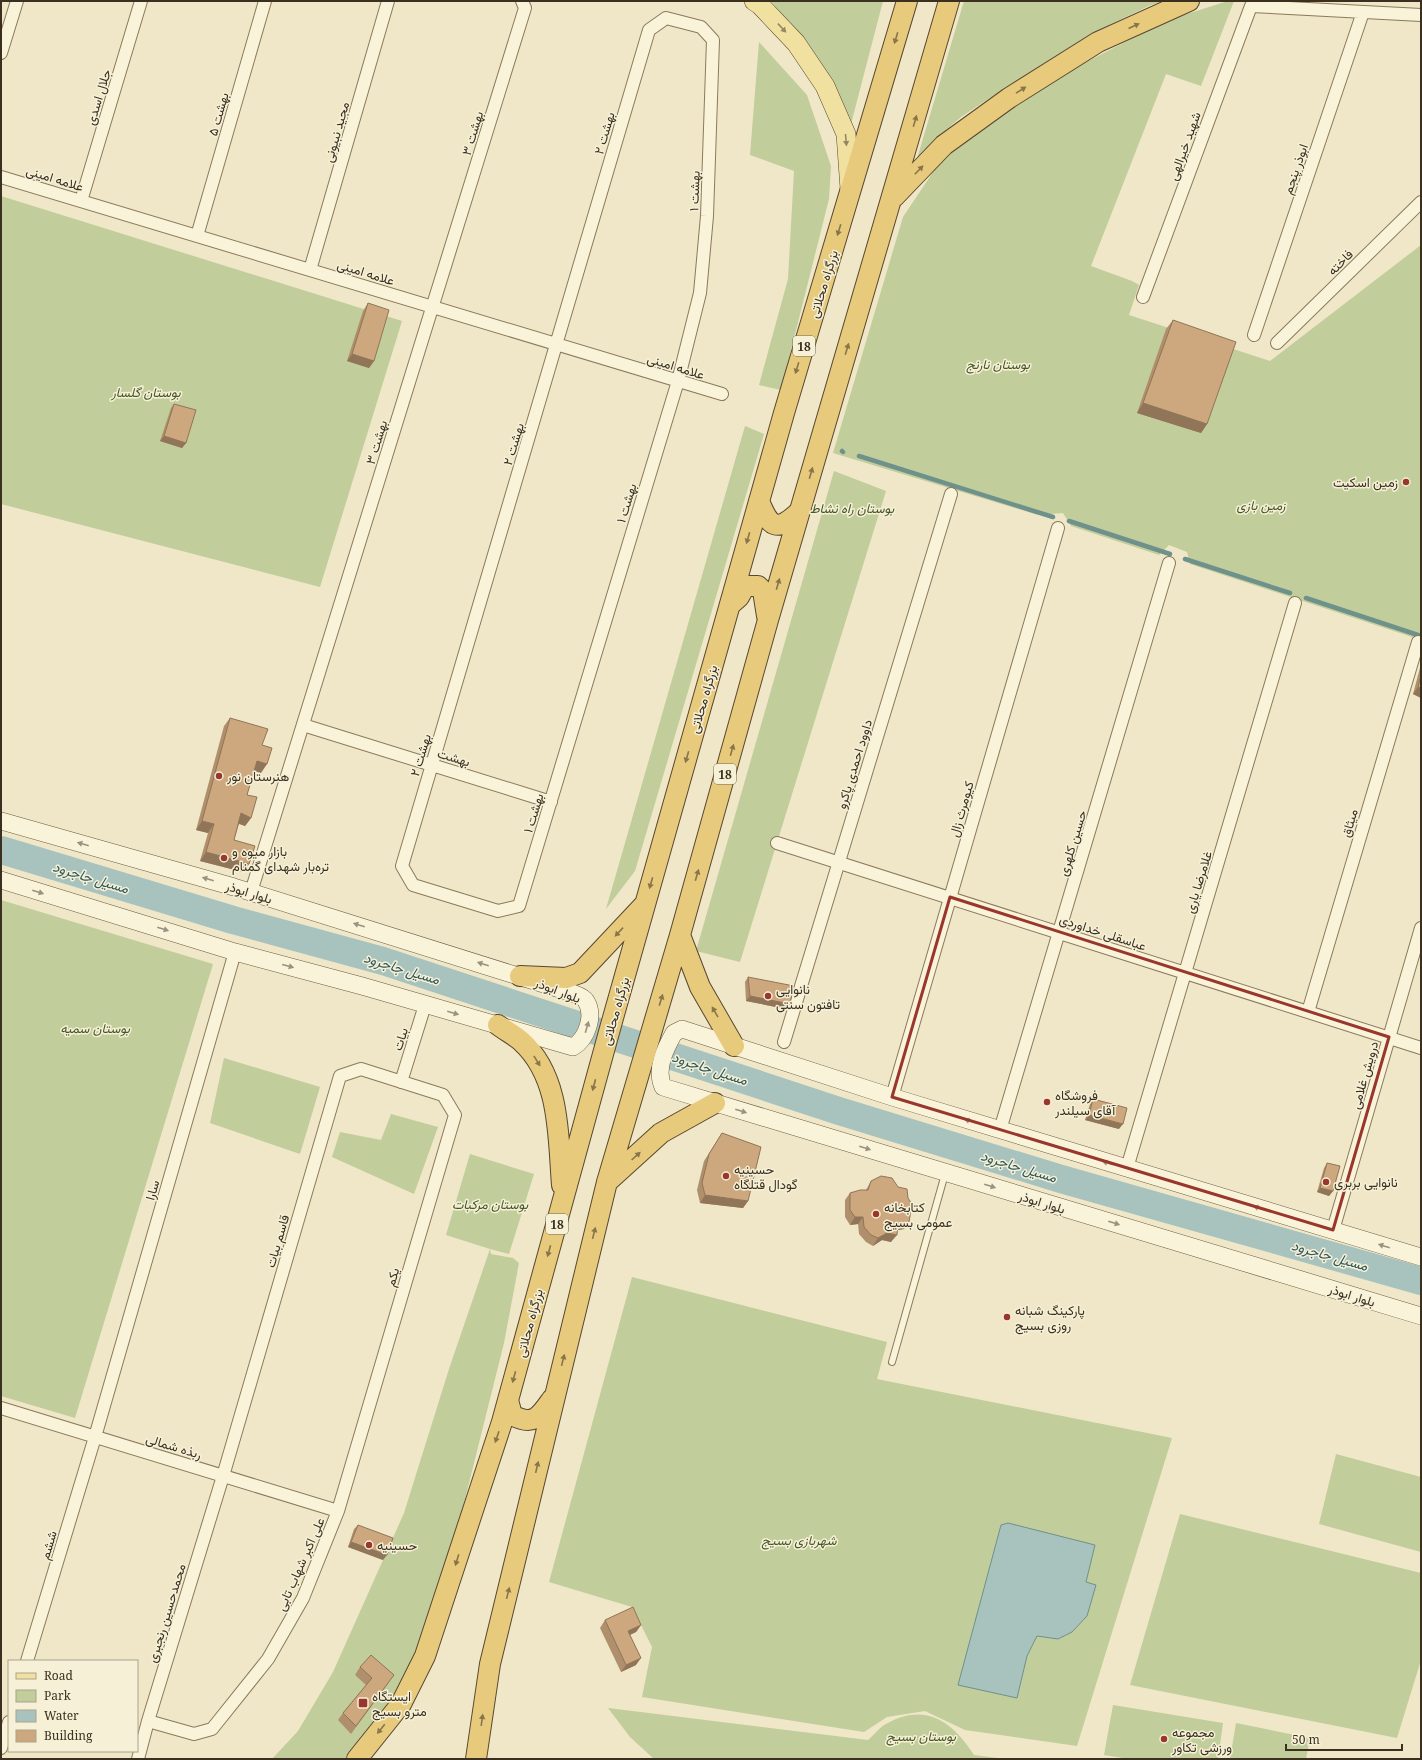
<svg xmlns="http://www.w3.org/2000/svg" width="1422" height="1760" font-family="'Noto Serif',Vazirmatn,serif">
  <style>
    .green { fill: #c1cd9a }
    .water { fill: #a8c2be; stroke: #6e918c }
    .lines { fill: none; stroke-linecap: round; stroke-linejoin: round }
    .stream { stroke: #6e918c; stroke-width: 4.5 }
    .river { stroke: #a8c2be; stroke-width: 28 }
    .service-casing { stroke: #8a7a5c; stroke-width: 8 }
    .minor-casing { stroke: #8a7a5c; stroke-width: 14 }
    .secondary-casing { stroke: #6c5b3f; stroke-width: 18 }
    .primary-casing { stroke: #584730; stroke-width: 20 }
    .trunk-casing { stroke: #584730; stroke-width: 22 }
    .service { stroke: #f9f3da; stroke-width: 6 }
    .minor { stroke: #f9f3da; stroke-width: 12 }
    .secondary { stroke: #f9f3da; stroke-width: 17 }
    .primary { stroke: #f1e1a0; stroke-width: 19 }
    .trunk { stroke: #e7ca7c; stroke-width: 20 }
    .wall { fill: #b0906c }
    .shaded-wall { fill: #907558 }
    .building { fill: #cda77d; stroke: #907558 }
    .oneway { fill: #887549 }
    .oneway2 { fill: #968860 }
    .oneway3 { fill: #9a927d }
    .marked { fill: none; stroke: #9a372c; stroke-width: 3; stroke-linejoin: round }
    .poi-dot { fill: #9a372c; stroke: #f6f0d7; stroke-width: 1.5 }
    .labels { text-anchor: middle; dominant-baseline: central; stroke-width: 3; stroke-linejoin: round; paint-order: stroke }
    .shield { fill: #f6f0d7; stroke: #736a57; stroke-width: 1 }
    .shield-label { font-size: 12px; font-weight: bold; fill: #3b3020 }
    .street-label { font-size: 13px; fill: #3b3020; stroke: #f6f0d7 }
    .park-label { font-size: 13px; font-style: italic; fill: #455726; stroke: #f6f0d7 }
    .poi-label { font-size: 13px; fill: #3b3020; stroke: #f6f0d7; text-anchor: start }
    .water-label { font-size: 14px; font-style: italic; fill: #2f585a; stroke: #f6f0d7 }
  </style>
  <rect width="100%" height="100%" fill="#efe7c7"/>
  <path class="green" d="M771 1H883L851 124 804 41Z
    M964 1H1165L1151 5 1111 24 1065 50 1017 80 961 117 938 137 916 162Z
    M1228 1H1234L1201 86 1166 74 1091 266 1132 281 1139 285 1129 315 1270 361 1421 245V640L1190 564 1187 552 1169 545 1159 555 1071 526 1063 513 1038 515 833 453 903 217 939 163 960 141 1063 74 1168 20Z
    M759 42 807 95 831 166 829 199 781 390 759 385 788 279 794 171 750 155Z
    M1 196 402 321 320 587 1 504Z
    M745 426 764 434 635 871 606 909Z
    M834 471 886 491 740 962 696 951Z
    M1 900 213 964 75 1418 1 1396Z
    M224 1058 320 1087 300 1154 210 1123Z
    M391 1114 438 1127 414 1194 332 1157 340 1132 381 1140Z
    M470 1154 534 1174 509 1254 490 1249 491 1254 513 1258 519 1263 504 1343 460 1519 417 1654 400 1690 348 1759H272L298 1731 333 1672 404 1513 449 1369 490 1249 446 1235Z
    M632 1277 887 1342 877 1379 1172 1438 1077 1746 965 1730 925 1711 887 1717 864 1732 642 1697 652 1647 632 1607 549 1582Z
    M1336 1454 1421 1477V1552L1319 1524Z
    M1180 1514 1421 1573V1660L1397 1738 1130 1685Z
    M1113 1705 1223 1723 1218 1759H1129L1104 1755Z
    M608 1708 868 1740C874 1735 880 1727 886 1724 925 1702 952 1721 974 1755L1005 1759H654L630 1737Z
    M1236 1723 1310 1738 1306 1759H1230Z"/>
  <path class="water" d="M1008 1523 1095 1545 1086 1582 1096 1585 1087 1616 1072 1632 1058 1639 1037 1636 1027 1656 1017 1698 958 1685 1001 1525Z"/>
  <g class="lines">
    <path class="stream" d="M842 451 843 452
      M859 456 1053 517
      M1069 521 1170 554
      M1185 559 1290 593
      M1306 598 1421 636"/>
    <path class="river" d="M1 850 233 920 383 961 839 1111 1061 1179 1421 1281"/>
    <defs>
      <path id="service" d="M892 1362 945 1174"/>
      <path id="minor" d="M666 18 701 27 713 40 707 216 700 293 678 381 519 906 498 911 413 885 402 866 649 30Z
        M1 53 17 1
        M1 177 722 394
        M81 201 141 1
        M197 236 265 1
        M310 270 388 1
        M1143 297 1251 6 1421 15
        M1254 335 1363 12
        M1277 343 1421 202
        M303 725 551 802
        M777 843 1421 1048
        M251 892 525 8 522 1
        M1308 1012 1418 642
        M784 1042 951 494
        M401 1082 425 1005
        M892 1097 1058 528
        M1000 1130 1169 563
        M1127 1168 1295 603
        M1333 1230 1421 928
        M1 1408 338 1511
        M27 1661 95 1437 235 952
        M1 1748 9 1722
        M138 1759 148 1721 223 1476 340 1076 361 1069 443 1095 455 1115 338 1511 303 1598 268 1659 212 1729 194 1734 148 1721"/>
      <path id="secondary" d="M1 821 234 887 572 993C577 995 583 996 586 1001 595 1015 587 1039 573 1047L362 986 235 952 1 880
        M1421 1257 892 1097 682 1029 674 1033C665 1049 655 1069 663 1087L1421 1316"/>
      <path id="primary" d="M754 1 760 5 796 43 825 86 846 134 850 189"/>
      <path id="trunk" d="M894 197 944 145 1009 98 1098 42 1189 1
        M759 501C770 528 777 533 800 511
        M731 604 739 597 744 588 749 586H758L763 591 767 616
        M680 935 700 987 734 1046
        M520 976 566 978 580 973 643 906
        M498 1025C506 1031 514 1035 521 1041 561 1077 558 1137 562 1185
        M607 1182 661 1133 715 1103
        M508 1400 512 1415C534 1427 540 1416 552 1399
        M357 1759 401 1704 425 1656 502 1422 611 1025 784 413 907 1
        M476 1759 490 1664 607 1182 680 935 768 620 949 1"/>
    </defs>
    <use href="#service" class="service-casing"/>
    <use href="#minor" class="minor-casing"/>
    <use href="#secondary" class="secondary-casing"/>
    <use href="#primary" class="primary-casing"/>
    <use href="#trunk" class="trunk-casing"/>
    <use href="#service" class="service"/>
    <use href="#minor" class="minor"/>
    <use href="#secondary" class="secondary"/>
    <use href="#primary" class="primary"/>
    <use href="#trunk" class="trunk"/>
  </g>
  <path class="wall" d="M368 303 374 361 369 368 347 361 363 311Z
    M1173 320 1207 424 1201 433 1137 413 1166 329Z
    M174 404 186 443 182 448 160 441 171 408Z
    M1421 664V698L1413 694Z
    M230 718 262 745 261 773 254 771 247 795 251 818 245 826 239 824 234 840 243 872 200 861 208 833 196 830 224 726Z
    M748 977 790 1004 786 1009 746 1001 745 982Z
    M1093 1099 1119 1129 1085 1120 1090 1104Z
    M722 1133 748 1201 743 1208 700 1203 697 1190 704 1161Z
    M1327 1163 1333 1191 1329 1196 1317 1192 1324 1168Z
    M871 1181 909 1222 904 1229 897 1230 891 1242 882 1240 873 1246 866 1242 859 1234 858 1224 850 1225 845 1217V1200L850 1193 866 1190Z
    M358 1525 383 1560 348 1547 354 1529Z
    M605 1620 641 1625 636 1632 630 1635 636 1665 621 1672 600 1628Z
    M360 1667 389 1682 351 1734 338 1720 343 1713 366 1685 355 1675Z"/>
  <path class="shaded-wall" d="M352 354 374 361 369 368 347 361Z
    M1143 403 1207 424 1201 433 1137 413Z
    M164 436 186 443 182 448 160 441Z
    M1418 687 1421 688V698L1413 694Z
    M257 761 267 764 261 773 251 770Z
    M241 813 251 818 245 826 235 822Z
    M202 821 214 824 208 833 196 830Z
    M206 852 249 864 243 872 200 861Z
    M750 996 790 1004 786 1009 746 1001Z
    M1089 1115 1123 1124 1119 1129 1085 1120Z
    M1320 1188 1333 1191 1329 1196 1317 1192Z
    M705 1195 748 1201 743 1208 700 1203Z
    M855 1217H863L858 1224 850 1225Z
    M909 1222 904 1229 893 1231 898 1224Z
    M887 1233 897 1235 891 1242 882 1240 873 1246 878 1238Z
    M351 1542 387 1555 383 1560 348 1547Z
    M641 1625 636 1632 623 1638 628 1631Z
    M641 1658 636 1665 621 1672 626 1665Z"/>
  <path class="building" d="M368 303 389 310 374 361 352 354Z
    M1173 320 1236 342 1207 424 1143 403Z
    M174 404 196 410 186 443 164 436Z
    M1421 675V688L1418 687Z
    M230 718 268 729 262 745 272 748 267 764 257 761 247 795 257 797 251 818 241 813 234 840 255 846 249 864 206 852 214 824 202 821Z
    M748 977 794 986 790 1004 750 996Z
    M1093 1099 1127 1108 1123 1124 1089 1115Z
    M722 1133 761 1147 748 1201 705 1195 702 1183 709 1154Z
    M1327 1163 1340 1166 1333 1191 1320 1188Z
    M881 1176 892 1178 898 1187 907 1189 908 1198 912 1204 909 1222 898 1224 897 1235 887 1233 878 1238 871 1235 864 1227 863 1217H855L850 1210V1193L860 1190H868L871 1181Z
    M358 1525 393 1538 387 1555 351 1542Z
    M633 1607 641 1625 628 1631 641 1658 626 1665 605 1620Z
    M371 1655 394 1675 356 1726 343 1713 372 1678 360 1667Z"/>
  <defs><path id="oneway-solid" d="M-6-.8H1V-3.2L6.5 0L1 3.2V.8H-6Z"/></defs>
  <g class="oneway">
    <use href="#oneway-solid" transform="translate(1134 26) rotate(-24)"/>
    <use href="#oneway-solid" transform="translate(896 38) rotate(107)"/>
    <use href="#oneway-solid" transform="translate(1021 90) rotate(-32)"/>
    <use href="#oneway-solid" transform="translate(915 121) rotate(-74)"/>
    <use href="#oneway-solid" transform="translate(919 170) rotate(-46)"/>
    <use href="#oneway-solid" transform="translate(839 230) rotate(107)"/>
    <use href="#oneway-solid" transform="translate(847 349) rotate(-73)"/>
    <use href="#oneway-solid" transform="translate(797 368) rotate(107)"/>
    <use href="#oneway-solid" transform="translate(811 473) rotate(-74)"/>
    <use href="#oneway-solid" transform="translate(748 538) rotate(106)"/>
    <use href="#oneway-solid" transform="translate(778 584) rotate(-74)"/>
    <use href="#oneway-solid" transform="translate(732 750) rotate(-74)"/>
    <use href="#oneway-solid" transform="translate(687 757) rotate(106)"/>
    <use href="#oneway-solid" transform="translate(697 875) rotate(-74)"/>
    <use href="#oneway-solid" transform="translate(651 883) rotate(106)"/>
    <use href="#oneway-solid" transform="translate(619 932) rotate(133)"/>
    <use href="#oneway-solid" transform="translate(661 1000) rotate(-73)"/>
    <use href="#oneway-solid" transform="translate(715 1012) rotate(-120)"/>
    <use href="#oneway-solid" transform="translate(537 1061) rotate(58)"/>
    <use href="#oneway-solid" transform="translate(594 1085) rotate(105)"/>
    <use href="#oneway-solid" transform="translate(636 1156) rotate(-42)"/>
    <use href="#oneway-solid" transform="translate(594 1233) rotate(-76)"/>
    <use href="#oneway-solid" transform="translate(549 1251) rotate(105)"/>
    <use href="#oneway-solid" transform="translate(563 1360) rotate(-76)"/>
    <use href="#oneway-solid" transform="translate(514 1377) rotate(105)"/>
    <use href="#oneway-solid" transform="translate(497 1437) rotate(109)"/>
    <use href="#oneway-solid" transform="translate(537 1467) rotate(-77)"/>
    <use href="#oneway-solid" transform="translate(457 1560) rotate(107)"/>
    <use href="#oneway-solid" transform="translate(508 1593) rotate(-76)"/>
    <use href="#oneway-solid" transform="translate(482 1720) rotate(-82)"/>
    <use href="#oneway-solid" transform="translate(381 1729) rotate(129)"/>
  </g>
  <g class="oneway2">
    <use href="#oneway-solid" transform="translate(782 28) rotate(47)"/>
    <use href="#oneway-solid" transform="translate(846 140) rotate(85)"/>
  </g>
  <g class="oneway3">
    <use href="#oneway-solid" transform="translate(83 844) rotate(-164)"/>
    <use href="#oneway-solid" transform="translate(208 879) rotate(-164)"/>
    <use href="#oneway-solid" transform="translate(38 892) rotate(17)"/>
    <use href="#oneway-solid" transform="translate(359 925) rotate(-163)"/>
    <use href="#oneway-solid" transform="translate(163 929) rotate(17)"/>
    <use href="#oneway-solid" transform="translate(483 964) rotate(-163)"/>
    <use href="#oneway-solid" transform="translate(288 966) rotate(15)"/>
    <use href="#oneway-solid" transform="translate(453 1013) rotate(16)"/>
    <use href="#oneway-solid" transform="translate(587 1027) rotate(-74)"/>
    <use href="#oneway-solid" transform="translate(741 1111) rotate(17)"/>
    <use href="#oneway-solid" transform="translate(970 1121) rotate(-163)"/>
    <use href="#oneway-solid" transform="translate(865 1148) rotate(17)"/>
    <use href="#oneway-solid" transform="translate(1108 1163) rotate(-163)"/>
    <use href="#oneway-solid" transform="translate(990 1186) rotate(17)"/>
    <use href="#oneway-solid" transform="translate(1259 1208) rotate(-163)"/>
    <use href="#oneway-solid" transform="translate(1114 1223) rotate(17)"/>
    <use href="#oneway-solid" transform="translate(1384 1246) rotate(-163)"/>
  </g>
  <path class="marked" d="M950 897 1389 1037 1333 1230 892 1097Z"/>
  <g class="poi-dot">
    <circle cx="1406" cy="482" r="4"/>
    <circle cx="219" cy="776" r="4"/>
    <circle cx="224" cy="858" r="4"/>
    <circle cx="768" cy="996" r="4"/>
    <circle cx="1047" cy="1102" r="4"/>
    <circle cx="726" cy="1176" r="4"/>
    <circle cx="1326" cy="1182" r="4"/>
    <circle cx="876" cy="1214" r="4"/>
    <circle cx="1007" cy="1317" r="4"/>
    <circle cx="369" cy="1545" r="4"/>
    <rect x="358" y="1698" width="10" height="10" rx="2"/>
    <circle cx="1164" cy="1739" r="4"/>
  </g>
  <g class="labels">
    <g class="shield">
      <rect x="793" y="336" width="22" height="20" rx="3"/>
      <rect x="714" y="764" width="22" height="20" rx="3"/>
      <rect x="546" y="1214" width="22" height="20" rx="3"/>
    </g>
    <g class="shield-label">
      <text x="804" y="346">18</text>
      <text x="725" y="774">18</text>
      <text x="557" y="1224">18</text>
    </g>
    <g class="street-label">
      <text transform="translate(98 97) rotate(-73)">جلال اسدی</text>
      <text transform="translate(218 114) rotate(-74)">بهشت ۵</text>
      <text transform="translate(336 132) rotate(-74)">مجید نبیونی</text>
      <text transform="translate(472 133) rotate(-73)">بهشت ۳</text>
      <text transform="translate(604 133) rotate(-74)">بهشت ۲</text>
      <text transform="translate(1184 146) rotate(-70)">شهید خیرالهی</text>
      <text transform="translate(1295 169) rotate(-71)">ابوذر پنجم</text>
      <text transform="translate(55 178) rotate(17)">علامه امینی</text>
      <text transform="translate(694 191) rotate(-88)">بهشت ۱</text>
      <text transform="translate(1340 262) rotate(-45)">فاخته</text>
      <text transform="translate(366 272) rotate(17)">علامه امینی</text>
      <text transform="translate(823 284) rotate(-73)">بزرگراه محلاتی</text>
      <text transform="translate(676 366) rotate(17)">علامه امینی</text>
      <text transform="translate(376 442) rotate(-73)">بهشت ۳</text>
      <text transform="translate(513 444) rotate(-73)">بهشت ۲</text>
      <text transform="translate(626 503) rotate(-73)">بهشت ۱</text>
      <text transform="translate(703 699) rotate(-74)">بزرگراه محلاتی</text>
      <text transform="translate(420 755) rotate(-73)">بهشت ۲</text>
      <text transform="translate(454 757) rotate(17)">بهشت</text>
      <text transform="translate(854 764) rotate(-73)">داوود احمدی پاکرو</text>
      <text transform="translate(961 809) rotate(-74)">کیومرث زال</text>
      <text transform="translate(533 813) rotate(-73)">بهشت ۱</text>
      <text transform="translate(1349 823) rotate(-73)">میثاق</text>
      <text transform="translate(1072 843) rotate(-73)">حسین کلهری</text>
      <text transform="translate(1198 882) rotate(-73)">غلامرضا یاری</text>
      <text transform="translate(249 892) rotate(17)">بلوار ابوذر</text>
      <text transform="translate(1103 932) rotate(18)">عباسقلی خداوردی</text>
      <text transform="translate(558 990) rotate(21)">بلوار ابوذر</text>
      <text transform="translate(615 1011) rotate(-74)">بزرگراه محلاتی</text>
      <text transform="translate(400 1039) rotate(-73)">بیات</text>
      <text transform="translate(1364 1075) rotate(-74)">درویش غلامی</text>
      <text transform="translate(152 1190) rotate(-74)">سارا</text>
      <text transform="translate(1042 1202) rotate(17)">بلوار ابوذر</text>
      <text transform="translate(277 1241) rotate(-74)">قاسم بیات</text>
      <text transform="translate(392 1277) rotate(-74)">یکم</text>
      <text transform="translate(1352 1295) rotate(17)">بلوار ابوذر</text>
      <text transform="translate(529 1323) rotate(-75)">بزرگراه محلاتی</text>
      <text transform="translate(174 1446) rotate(17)">ربذه شمالی</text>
      <text transform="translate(48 1545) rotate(-73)">ششم</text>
      <text transform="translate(300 1564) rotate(-66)">علی اکبر شهاب تابی</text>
      <text transform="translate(166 1613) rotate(-73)">محمدحسین رنجبری</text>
    </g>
    <g class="park-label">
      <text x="998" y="364">بوستان نارنج</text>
      <text x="146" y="392">بوستان گلسار</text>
      <text x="1261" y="505">زمین بازی</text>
      <text x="852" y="508">بوستان راه نشاط</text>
      <text x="95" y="1028">بوستان سمیه</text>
      <text x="490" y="1204">بوستان مرکبات</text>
      <text x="799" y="1540">شهربازی بسیج</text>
      <text x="921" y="1736">بوستان بسیج</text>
    </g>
    <g class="poi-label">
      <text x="1398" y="482" text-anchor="end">زمین اسکیت</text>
      <text x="227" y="776">هنرستان نور</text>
      <text x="232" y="851">بازار میوه و<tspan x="232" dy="15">تره‌بار شهدای گمنام</tspan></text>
      <text x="776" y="989">نانوایی<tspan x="776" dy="15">تافتون سنتی</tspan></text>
      <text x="1055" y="1095">فروشگاه<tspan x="1055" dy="15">آقای سیلندر</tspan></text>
      <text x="734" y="1169">حسینیه<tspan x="734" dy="15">گودال قتلگاه</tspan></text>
      <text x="1334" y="1182">نانوایی بربری</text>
      <text x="884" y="1207">کتابخانه<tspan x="884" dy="15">عمومی بسیج</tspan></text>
      <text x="1015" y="1310">پارکینگ شبانه<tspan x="1015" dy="15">روزی بسیج</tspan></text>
      <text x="377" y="1545">حسینیه</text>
      <text x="372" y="1696">ایستگاه<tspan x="372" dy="15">مترو بسیج</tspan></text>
      <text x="1172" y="1732">مجموعه<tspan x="1172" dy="15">ورزشی تکاور</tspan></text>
    </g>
    <g class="water-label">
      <text transform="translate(91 877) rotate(17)">مسیل جاجرود</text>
      <text transform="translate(402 968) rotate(17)">مسیل جاجرود</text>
      <text transform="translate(710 1068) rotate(18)">مسیل جاجرود</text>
      <text transform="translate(1019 1166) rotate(17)">مسیل جاجرود</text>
      <text transform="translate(1330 1255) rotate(16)">مسیل جاجرود</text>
    </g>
  </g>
  <rect width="1422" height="1760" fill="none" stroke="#3b3020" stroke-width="4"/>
  <rect x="8" y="1660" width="130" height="92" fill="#f6f0d7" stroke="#aba38e"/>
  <rect x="16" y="1673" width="20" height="6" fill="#f1e1a0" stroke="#aba38e"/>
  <text x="44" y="1680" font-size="12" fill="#3b3020">Road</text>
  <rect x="16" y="1690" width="20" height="12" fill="#c1cd9a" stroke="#aba38e"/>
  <text x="44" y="1700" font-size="12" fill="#3b3020">Park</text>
  <rect x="16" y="1710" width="20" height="12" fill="#a8c2be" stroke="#aba38e"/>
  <text x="44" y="1720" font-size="12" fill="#3b3020">Water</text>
  <rect x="16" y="1730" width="20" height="12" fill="#cda77d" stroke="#aba38e"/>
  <text x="44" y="1740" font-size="12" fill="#3b3020">Building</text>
  <path d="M1286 1744v6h116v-6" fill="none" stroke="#3b3020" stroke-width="2"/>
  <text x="1292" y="1744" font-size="12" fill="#3b3020" stroke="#f6f0d7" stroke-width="3" paint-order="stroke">50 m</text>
</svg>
